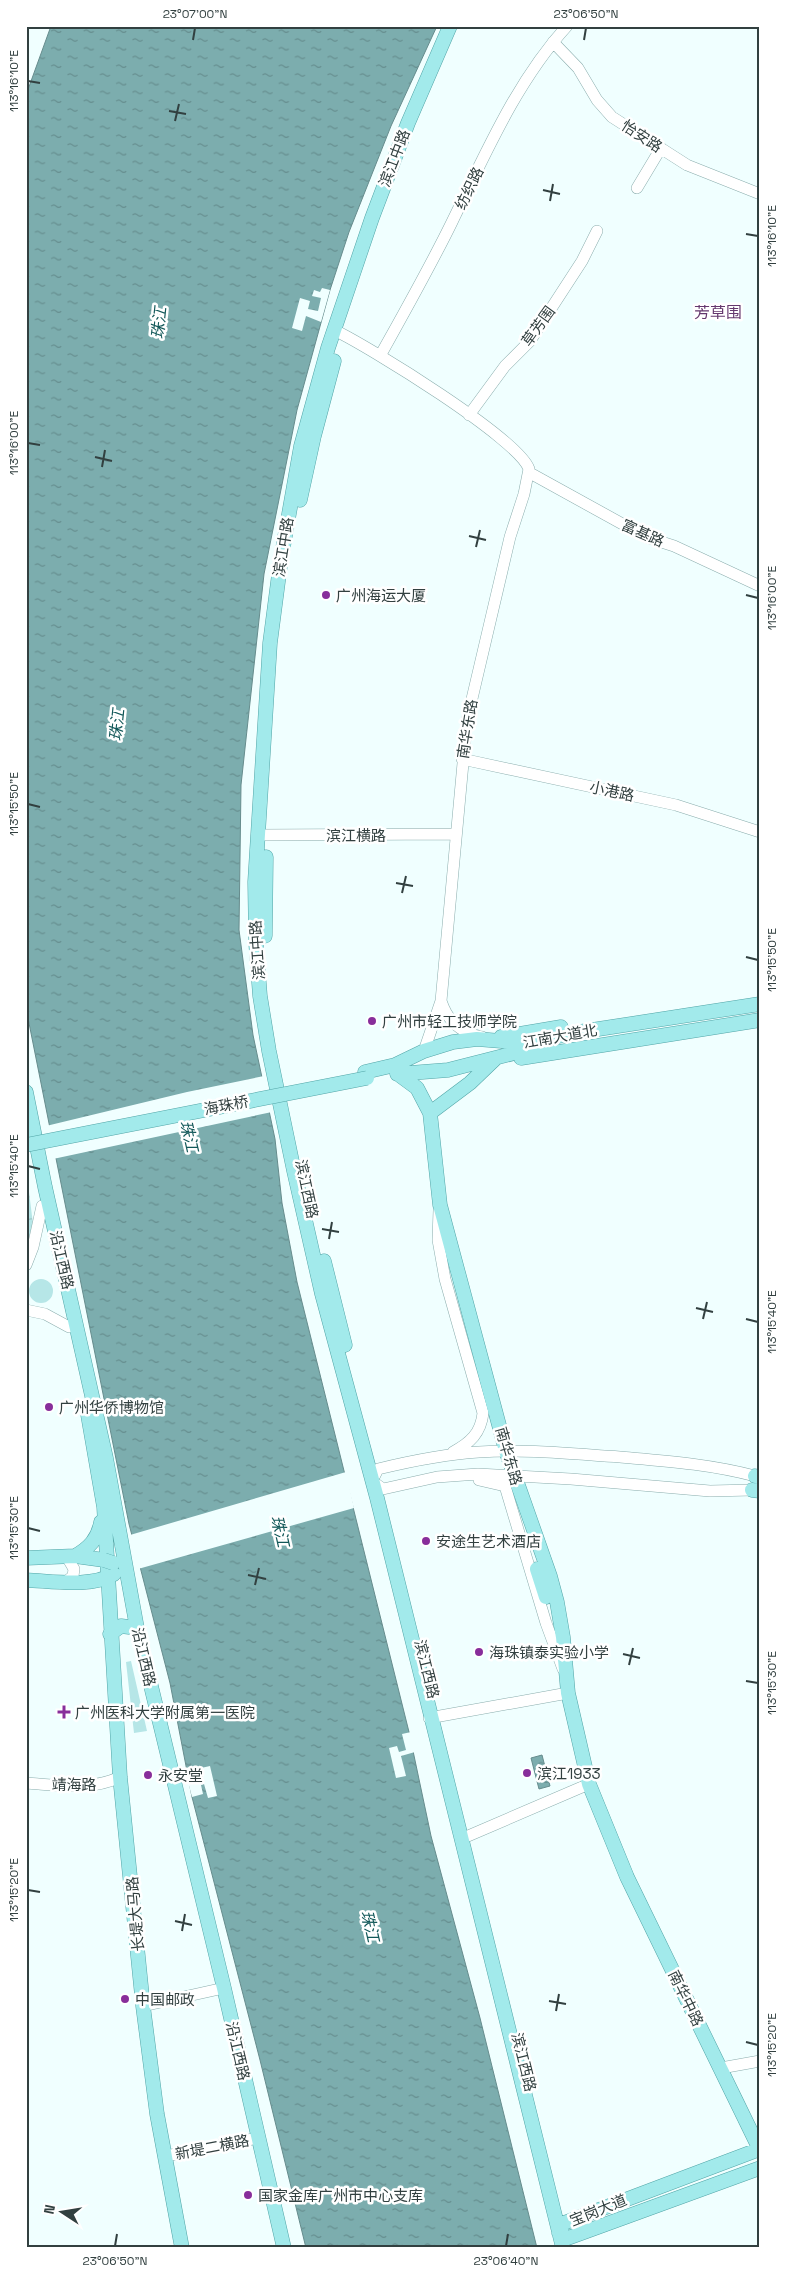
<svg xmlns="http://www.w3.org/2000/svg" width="786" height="2274" font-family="'Space Grotesk','Noto Sans SC',sans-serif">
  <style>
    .green { fill: #b6e6e7 }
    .park { fill: url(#park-crowns) }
    .water { fill: url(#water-ripples); stroke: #668c8d }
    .pier { fill: #f0ffff }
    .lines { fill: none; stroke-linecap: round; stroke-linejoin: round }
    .minor-casing { stroke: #8aadad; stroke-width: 12 }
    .major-casing { stroke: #52a5a7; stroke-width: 15 }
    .minor { stroke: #fff; stroke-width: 11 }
    .major { stroke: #a2eaeb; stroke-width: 14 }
    .major-bridge-casing { stroke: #52a5a7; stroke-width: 15; stroke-linecap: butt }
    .major-bridge { stroke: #a2eaeb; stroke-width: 14 }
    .ticks { fill: none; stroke: #324040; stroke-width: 2 }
    .poi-dot { fill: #882e9b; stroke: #fff; stroke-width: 2 }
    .labels { text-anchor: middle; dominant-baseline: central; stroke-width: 5; stroke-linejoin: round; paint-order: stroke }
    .street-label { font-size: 15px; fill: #324040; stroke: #fff }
    .poi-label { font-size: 15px; fill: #324040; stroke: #fff; text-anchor: start }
    .neighbourhood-label { font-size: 16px; fill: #64386e; stroke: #fff }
    .water-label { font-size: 16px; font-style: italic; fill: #125859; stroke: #fff }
    .neatline { fill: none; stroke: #324040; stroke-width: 2 }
    .ticks-label { font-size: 12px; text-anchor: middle; fill: #324040 }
  </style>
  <defs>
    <pattern id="park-crowns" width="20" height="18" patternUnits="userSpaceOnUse" patternTransform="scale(1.25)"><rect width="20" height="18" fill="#b6e6e7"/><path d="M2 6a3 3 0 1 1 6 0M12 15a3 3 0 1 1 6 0" fill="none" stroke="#9dc6c7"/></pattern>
    <pattern id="water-ripples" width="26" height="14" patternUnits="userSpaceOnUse" patternTransform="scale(1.25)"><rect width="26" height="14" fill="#7cadae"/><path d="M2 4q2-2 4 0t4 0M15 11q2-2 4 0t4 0" fill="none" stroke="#668e8f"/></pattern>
  </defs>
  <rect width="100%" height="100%" fill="#f0ffff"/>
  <path class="green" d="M29 1291a12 12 0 1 1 24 0a12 12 0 1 1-24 0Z
    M131 1661 147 1731 134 1733 126 1662Z"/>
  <path class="park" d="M26 1168 33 1224 26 1249Z"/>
  <path class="water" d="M51 26H437L391 126 349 232 330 290 297 410 264 574 241 785 239 930 253 1035 275 1139 282 1203 297 1282 409 1732 431 1836 480 2018 537 2248H306L260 2060 192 1797 170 1683 129 1524 26 1008V95Z
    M542 1755 550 1786 539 1789 531 1758Z"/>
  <path class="pier" d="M322 288 330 290 321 322 306 316 302 331 292 328 300 298 310 301 308 309 318 311 321 298 312 296 314 290 320 292Z
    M264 1076 272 1112 53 1159 46 1126 187 1092Z
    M346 1472 354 1508 138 1569 130 1535Z
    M411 1732 415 1752 401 1756 406 1776 396 1778 389 1748 397 1746 399 1752 406 1750 402 1734Z
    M210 1766 217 1796 208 1798 204 1784 201 1785 203 1794 192 1797 185 1770 197 1767 200 1779 203 1778 201 1768Z"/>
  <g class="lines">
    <defs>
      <path id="minor" d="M553 42 578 68 597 100 612 117 687 165 760 194
        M637 188 661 148
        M334 330C368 346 519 439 529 469L524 494 510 537 467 720 441 1001 424 1051
        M380 356C405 311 430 267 452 222 485 155 516 82 567 26
        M469 415 505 366 530 341 582 261 597 231
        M530 473 646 537 674 546 760 586
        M462 759 676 805 760 832
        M258 835 455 834
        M441 1001C448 1022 461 1033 482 1037
        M439 1210 438 1240 445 1279 483 1413C481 1433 470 1443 453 1452
        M26 1265 33 1247 42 1206
        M26 1310 45 1314 69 1327
        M479 1480 505 1486 546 1623 563 1669
        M752 1490 710 1491 571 1479 478 1474 437 1477 383 1489 372 1481 378 1469C411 1461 445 1454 479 1452 526 1449 573 1454 620 1457 665 1461 710 1464 755 1476
        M67 1557 74 1569 73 1576 67 1581
        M429 1718 568 1693
        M26 1783C57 1785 91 1791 120 1777
        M468 1836 589 1784
        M143 2006 224 1988
        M721 2068 760 2061
        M166 2156 258 2138"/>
      <path id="major" d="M450 26 408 123 372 218 328 348 301 446 281 559 270 643 255 882 256 944 260 996 269 1051 294 1171 322 1294 377 1498 563 2248
        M300 500 314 436 334 361
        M265 936 266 857
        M501 1037 561 1027
        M521 1058 760 1020
        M365 1072 395 1065 424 1051 453 1042 477 1039 525 1043 579 1032 760 1004
        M397 1074 448 1070 530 1049
        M398 1074 417 1088 430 1113 440 1205 506 1451 550 1576 557 1602 563 1637 568 1693 589 1784 627 1877 760 2150
        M26 1092 45 1187 106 1458 137 1628 224 1988 284 2248
        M430 1113 470 1083 495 1059
        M324 1261 345 1345
        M88 1415 104 1507 120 1777 143 2006 157 2114 182 2248
        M755 1476 760 1477
        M752 1490 760 1491
        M75 1556C89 1548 98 1539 101 1522
        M26 1558 75 1556 104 1560
        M537 1569 546 1597
        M26 1580C52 1581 91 1588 114 1574
        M110 1634 121 1626 137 1628
        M559 2233 564 2223 760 2149
        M559 2233 568 2238 760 2168"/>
    </defs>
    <use href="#minor" class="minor-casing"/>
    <use href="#major" class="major-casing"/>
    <use href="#minor" class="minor"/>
    <use href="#major" class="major"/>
    <defs>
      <path id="major-bridge" d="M26 1145 367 1078
        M104 1560 113 1563"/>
    </defs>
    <use href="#major-bridge" class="major-bridge-casing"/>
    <use href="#major-bridge" class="major-bridge"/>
  </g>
  <path class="ticks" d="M193 40 195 28M584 40 586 28M28 81 40 83M169 111 186 114M175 121 179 104M543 190 560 194M550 201 553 184M746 234 758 236M28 443 40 445M95 457 112 461M102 467 105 450M469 536 486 540M476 547 480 530M746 595 758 598M28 804 40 807M396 883 413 886M402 893 406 876M746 957 758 960M28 1166 40 1169M322 1229 339 1232M329 1239 332 1222M696 1308 713 1312M703 1319 707 1302M746 1319 758 1322M28 1528 40 1531M248 1575 266 1579M255 1585 259 1568M623 1654 640 1658M629 1665 633 1648M746 1681 758 1683M28 1890 40 1892M175 1921 192 1925M182 1931 185 1914M549 2001 566 2004M556 2011 559 1994M746 2042 758 2045M115 2246 117 2234M506 2246 508 2234"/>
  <g class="poi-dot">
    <circle cx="326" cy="595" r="5"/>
    <circle cx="372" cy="1021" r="5"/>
    <circle cx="49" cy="1407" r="5"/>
    <circle cx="426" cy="1541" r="5"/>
    <circle cx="479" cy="1652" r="5"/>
    <path d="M61.5 1704.5h5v5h5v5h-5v5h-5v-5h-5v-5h5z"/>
    <circle cx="527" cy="1773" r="5"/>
    <circle cx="148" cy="1775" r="5"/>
    <circle cx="125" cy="1999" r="5"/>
    <circle cx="248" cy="2195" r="5"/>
  </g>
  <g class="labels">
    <g class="street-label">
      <text transform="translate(642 136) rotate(33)">怡安路</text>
      <text transform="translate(394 158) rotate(-69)">滨江中路</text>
      <text transform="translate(469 188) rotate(-64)">纺织路</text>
      <text transform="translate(538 326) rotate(-54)">草芳围</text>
      <text transform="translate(643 533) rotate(24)">富基路</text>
      <text transform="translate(283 547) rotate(-81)">滨江中路</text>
      <text transform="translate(467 729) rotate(-81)">南华东路</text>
      <text transform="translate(612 791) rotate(12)">小港路</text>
      <text x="356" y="835">滨江横路</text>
      <text transform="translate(257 950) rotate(-94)">滨江中路</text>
      <text transform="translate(560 1036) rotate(-10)">江南大道北</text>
      <text transform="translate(226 1105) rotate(-11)">海珠桥</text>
      <text transform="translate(307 1189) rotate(78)">滨江西路</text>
      <text transform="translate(62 1260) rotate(77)">沿江西路</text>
      <text transform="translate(509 1456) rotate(74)">南华东路</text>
      <text transform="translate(144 1657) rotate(77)">沿江西路</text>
      <text transform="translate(427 1669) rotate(76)">滨江西路</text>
      <text x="74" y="1784">靖海路</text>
      <text transform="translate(135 1914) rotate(-95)">长堤大马路</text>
      <text transform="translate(686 1998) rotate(64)">南华中路</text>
      <text transform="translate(238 2051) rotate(77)">沿江西路</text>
      <text transform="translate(524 2062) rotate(76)">滨江西路</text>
      <text transform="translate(212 2147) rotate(-11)">新堤二横路</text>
      <text transform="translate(598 2210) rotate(-22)">宝岗大道</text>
    </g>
    <g class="poi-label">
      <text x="336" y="595">广州海运大厦</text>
      <text x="382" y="1021">广州市轻工技师学院</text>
      <text x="59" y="1407">广州华侨博物馆</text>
      <text x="436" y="1541">安途生艺术酒店</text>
      <text x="489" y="1652">海珠镇泰实验小学</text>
      <text x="75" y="1712">广州医科大学附属第一医院</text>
      <text x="537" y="1773">滨江1933</text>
      <text x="158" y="1775">永安堂</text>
      <text x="135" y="1999">中国邮政</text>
      <text x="258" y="2195">国家金库广州市中心支库</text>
    </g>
    <g class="neighbourhood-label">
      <text x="718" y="312">芳草围</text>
    </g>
    <g class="water-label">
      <text transform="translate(159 323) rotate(-84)">珠江</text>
      <text transform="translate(117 725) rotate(-84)">珠江</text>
      <text transform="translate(189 1136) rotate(77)">珠江</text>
      <text transform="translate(280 1531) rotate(77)">珠江</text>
      <text transform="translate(370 1926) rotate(77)">珠江</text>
    </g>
  </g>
  <rect width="786" height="2274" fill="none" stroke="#ffffff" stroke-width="55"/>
  <g transform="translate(62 2212) rotate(282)" stroke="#ffffff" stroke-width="4" paint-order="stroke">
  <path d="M0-4L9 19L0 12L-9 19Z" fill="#324040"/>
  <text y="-8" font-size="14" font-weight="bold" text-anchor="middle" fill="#324040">N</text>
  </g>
  <rect x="28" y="28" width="730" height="2218" class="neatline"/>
  <g class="ticks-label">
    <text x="195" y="18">23°07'00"N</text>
    <text x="586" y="18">23°06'50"N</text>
    <text transform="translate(14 81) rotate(-90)" y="4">113°16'10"E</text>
    <text transform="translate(772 236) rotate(-90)" y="4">113°16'10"E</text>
    <text transform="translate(14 443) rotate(-90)" y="4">113°16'00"E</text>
    <text transform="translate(772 598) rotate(-90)" y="4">113°16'00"E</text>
    <text transform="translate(14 804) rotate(-90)" y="4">113°15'50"E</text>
    <text transform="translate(772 960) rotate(-90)" y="4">113°15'50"E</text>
    <text transform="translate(14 1166) rotate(-90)" y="4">113°15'40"E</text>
    <text transform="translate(772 1322) rotate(-90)" y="4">113°15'40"E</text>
    <text transform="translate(14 1528) rotate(-90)" y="4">113°15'30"E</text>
    <text transform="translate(772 1683) rotate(-90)" y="4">113°15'30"E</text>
    <text transform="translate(14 1890) rotate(-90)" y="4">113°15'20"E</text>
    <text transform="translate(772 2045) rotate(-90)" y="4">113°15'20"E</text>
    <text x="115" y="2265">23°06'50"N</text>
    <text x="506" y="2265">23°06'40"N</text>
  </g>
</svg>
